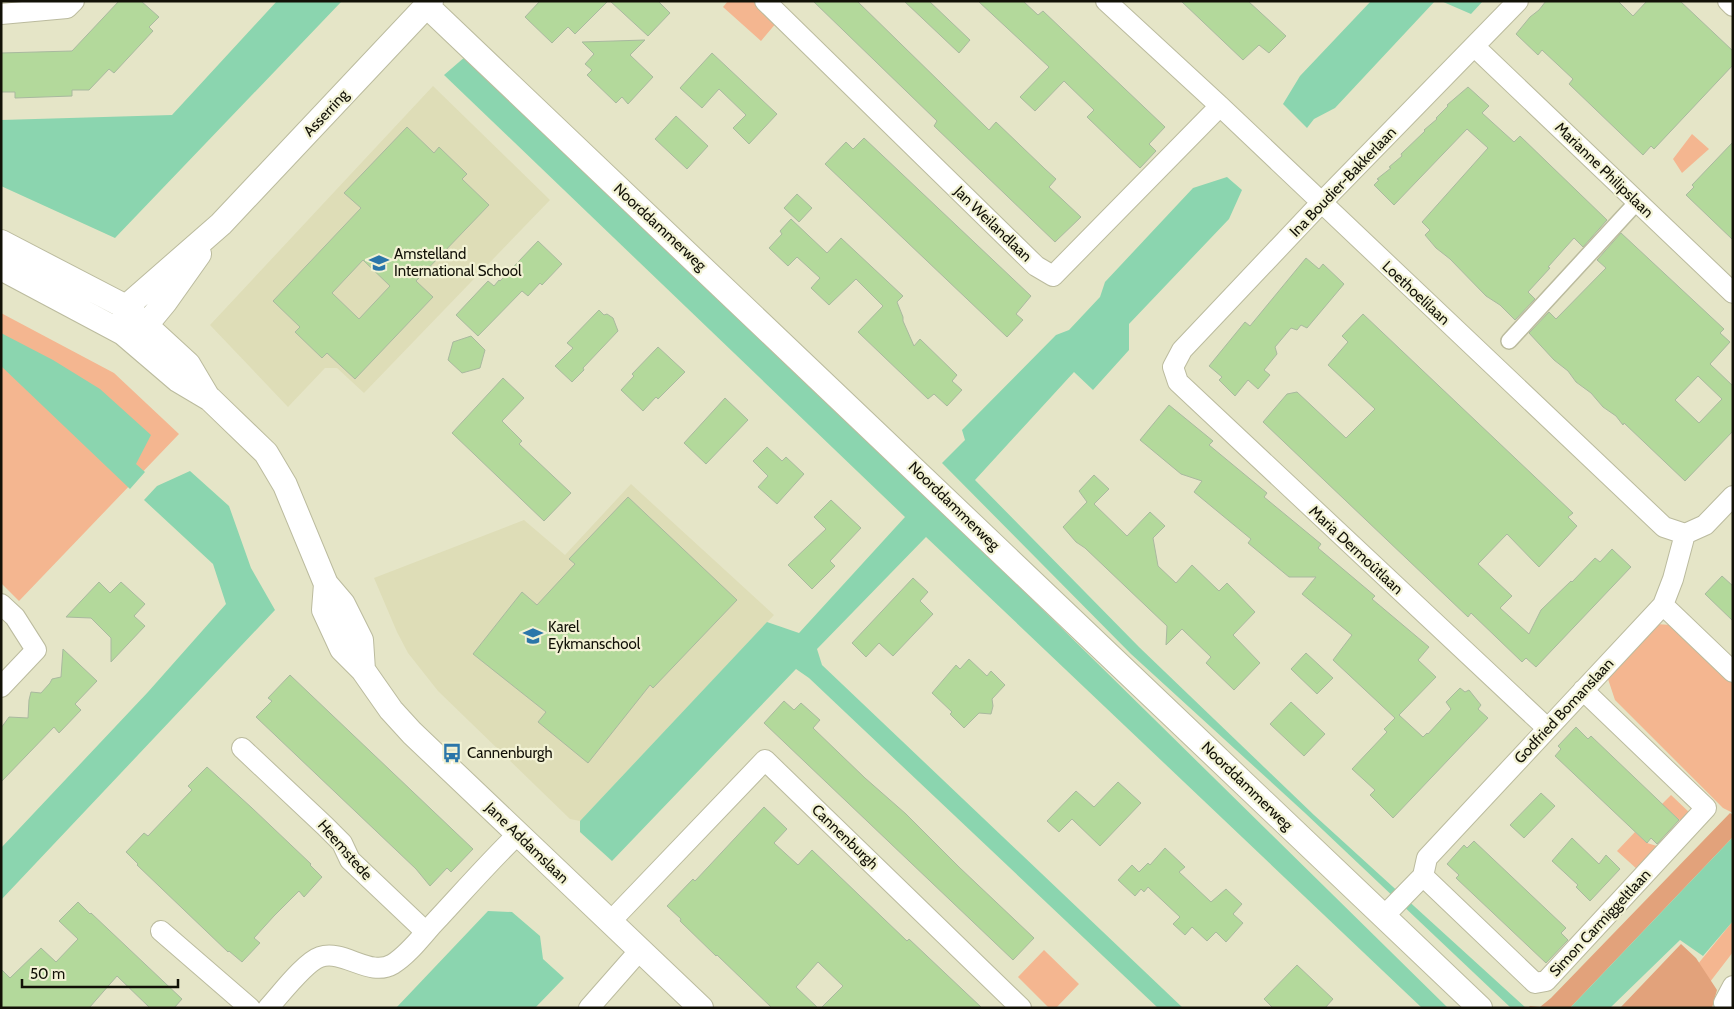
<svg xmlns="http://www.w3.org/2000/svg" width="1734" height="1009" font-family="Cabin,sans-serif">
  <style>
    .built { fill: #deddb7 }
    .green { fill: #f4b690 }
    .forest { fill: #e2a27b }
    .water { fill: #8bd5af }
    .building { fill: #b3d99b; stroke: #a9b99f; fill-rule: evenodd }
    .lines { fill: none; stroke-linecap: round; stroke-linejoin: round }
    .pedestrian-casing { stroke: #bbbb9e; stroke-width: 18 }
    .minor-casing { stroke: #bbbb9e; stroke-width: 22 }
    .tertiary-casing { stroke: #bbbb9e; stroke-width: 26 }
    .pedestrian { stroke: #fff; stroke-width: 15 }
    .minor { stroke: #fff; stroke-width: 20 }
    .tertiary { stroke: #fff; stroke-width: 24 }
    .labels { text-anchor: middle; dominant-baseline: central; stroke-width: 4.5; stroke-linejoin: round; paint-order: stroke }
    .street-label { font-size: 15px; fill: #121107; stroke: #f2f2d4 }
    .poi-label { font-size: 15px; fill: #121107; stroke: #f2f2d4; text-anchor: start }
  </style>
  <rect width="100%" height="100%" fill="#e5e5c7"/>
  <path class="built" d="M433 86 550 200 364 393 337 368H325L288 407 210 325Z
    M631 484 774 615 580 821 570 819 438 691 408 653 397 632 374 578 524 520 565 555Z"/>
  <path class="green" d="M728 1H753L777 22 761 41 723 7Z
    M1692 134 1709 149 1682 173 1673 159Z
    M1 313 114 373 179 434 19 601 1 583Z
    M1655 624 1672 625 1733 683V813L1723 808 1615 700 1606 673Z
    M1671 795 1691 814 1683 823 1673 814 1659 807Z
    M1635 832 1647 843 1660 847 1638 870 1617 851Z
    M1733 921V952L1690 1008H1662Z
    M1044 950 1079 984 1056 1008H1049L1018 977Z"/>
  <path class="forest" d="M1730 813 1733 815V837L1570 1008H1531L1529 1006 1540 1007 1551 998Z
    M1681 944 1696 958 1717 990 1712 1008H1620Z"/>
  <path class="water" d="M277 1H342L115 238 1 186V120L172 115Z
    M1371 1H1435L1335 108 1314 119 1307 128 1283 104 1300 76Z
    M1441 1H1483L1471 14Z
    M466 56 859 429 1448 1008H1422L926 537 817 649 822 665 1183 1008H1158L809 678 796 669 612 861 580 832V821L767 622 799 633 905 517 444 75Z
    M1227 177 1242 190 1229 219 1129 324V350L1093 390 1074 372 975 480 1139 647 1314 815 1526 1008H1511L1305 813 1131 654 942 463 965 440 962 430 1056 335 1069 330 1100 297 1105 282 1193 188Z
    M1 333 53 360 100 389 151 435 136 464 145 472 130 489 1 366Z
    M190 471 229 506 251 568 275 610 1 900V848L148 692 226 604 213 564 144 500 157 486Z
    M1733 837V921L1703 956 1680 940 1610 1008H1570Z
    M488 911 512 912 540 936 543 959 564 978 535 1008H396Z"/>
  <path class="building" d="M119 1H141L159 17 149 27 153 31 114 73 109 69 89 90H72V96L15 98V92H1V53L72 51Z
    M540 1H608L575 34 568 27 552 43 525 17Z
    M610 1H658L670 13 648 36Z
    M813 1H857L989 130 996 122 1045 169 1056 179 1049 187 1081 217 1055 242 934 126 937 121Z
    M904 1H929L970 40 959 53Z
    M978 1H1023L1038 15 1043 11 1165 127 1149 144 1156 151 1140 168 1087 117 1094 110 1064 81 1035 111 1020 97 1049 67Z
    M1181 1H1248L1286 36 1269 53 1259 45 1243 60Z
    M1546 1H1618L1633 16 1647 1H1680L1733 51V65L1654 149 1651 146 1643 155 1569 84 1573 79 1542 50 1538 55 1516 34 1530 17 1539 10Z
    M645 40 630 55 653 77 628 104 622 97 616 103 587 75 592 70 585 64 594 54 582 42Z
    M712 53 777 114 749 144 733 128 746 115 719 89 702 108 680 88Z
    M1468 87 1489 106 1482 113 1514 142 1520 136 1607 220 1583 247 1574 238 1548 267 1550 268 1528 292 1535 299 1515 320 1500 305 1486 296 1450 259 1436 248 1425 235 1430 230 1422 222 1488 148 1467 129 1394 205 1374 185 1379 180 1377 179 1391 168 1389 167 1402 156 1401 154 1425 131 1424 130 1437 119 1436 118 1448 106 1447 105Z
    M676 116 708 146 687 169 655 139Z
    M407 127 434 153 439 147 467 174 462 179 489 205 416 281 433 297 355 379 327 353 322 358 295 332 300 327 273 301 361 208 344 193ZM363 260 390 286 359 319 332 293Z
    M864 138 1031 296 1016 314 1023 320 1007 337 825 164 846 142 853 149Z
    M1733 142V240L1686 195 1694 187 1692 185Z
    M797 194 812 208 799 222 784 208Z
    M791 219 827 253 841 238 903 296 897 302 903 317V321L914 346 920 339 957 375 952 381 962 390 947 406 934 394 928 399 858 332 883 306 856 279 829 305 811 288 820 278 797 257 788 266 769 248 782 234 780 231Z
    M1621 233 1724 329 1720 333 1730 342 1710 364 1733 386V431L1685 481 1624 423 1623 425 1616 416 1603 407 1591 393 1576 382 1568 371 1554 360 1529 333 1549 312 1556 319 1606 268 1597 260ZM1698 376 1722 399 1699 423 1675 400Z
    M538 241 562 264 542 285 540 283 528 296 522 291 478 336 456 315 488 281 494 286 499 280 500 281Z
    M1306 258 1319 269 1323 264 1344 284 1307 328 1301 325 1297 330 1291 328 1275 347 1277 354 1264 370 1270 375 1258 389 1248 380 1235 396 1219 380 1222 377 1209 366 1245 322 1250 326Z
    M599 310 604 315 607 314 613 318 618 331 583 368 584 370 572 382 555 366 573 348 567 343Z
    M1363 314 1573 513 1568 517 1577 526 1539 567 1507 534 1478 564 1512 596 1500 608 1529 634 1541 610 1571 581 1572 582 1595 558 1600 562 1612 549 1631 567 1536 667 1526 658 1522 662 1471 613 1468 617 1263 422 1287 394 1297 392 1346 438 1375 409 1328 365 1348 342 1342 336Z
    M471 336 485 350 480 368 462 373 448 360 453 342Z
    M658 347 685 372 658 399 656 397 643 411 621 390 634 376 632 374Z
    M503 378 524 398 502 421 522 441 519 444 571 493 544 521 452 433Z
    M725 398 748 420 706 464 684 443Z
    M1169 405 1213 441 1209 445 1267 493 1264 497 1321 544 1318 548 1375 596 1372 599 1429 647 1418 660 1436 677 1399 715 1423 737 1427 733 1428 734 1451 709 1446 702 1460 688 1465 692 1469 690 1481 705 1478 709 1488 718 1393 818 1370 795 1375 790 1352 769 1387 732 1384 729 1395 718 1333 660 1352 635 1302 594 1316 577H1289L1248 543 1251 539 1194 492 1202 481 1181 474 1140 440Z
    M767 447 782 461 786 457 804 474 777 504 758 487 768 476 753 461Z
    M1094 475 1109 489 1094 504 1127 536 1150 512 1165 526 1153 538 1158 566 1176 583 1192 565 1219 591 1227 583 1255 612 1233 635 1260 663 1234 690 1206 663 1211 657 1182 629 1166 645 1167 626 1085 548 1076 542 1063 527 1087 502 1079 491Z
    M628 497 737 600 653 688 650 685 588 763 538 722 546 712 473 654 522 592 537 605 575 564 569 559Z
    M831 500 861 528 830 561 835 566 812 589 788 565 826 529 814 517Z
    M1722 576 1733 586V621L1705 594Z
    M913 578 928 592 920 601 933 614 893 656 879 643 866 657 852 643Z
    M99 582 110 593 121 582 145 604 134 616 145 626 111 662V638L91 618 66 617Z
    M63 649 97 681 75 704 81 710 59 733 54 727 1 782V728L9 717 28 718 29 700 31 692 41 693 50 683 52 679 61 677Z
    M1306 653 1333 678 1317 694 1291 669Z
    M969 659 987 676 991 671 1005 685 992 699 993 706 991 714 979 713 964 728 950 714 952 712 932 693 956 665 960 669Z
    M290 675 473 849 451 872 447 868 430 886 416 869 256 717 272 701 268 698Z
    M784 701 794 710 801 703 820 720 813 728 865 778 906 814 959 867 1034 938 1013 960 764 723Z
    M1291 702 1325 734 1304 756 1270 724Z
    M1576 727 1588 739 1591 736 1679 820 1657 844 1651 838 1647 843 1555 756 1561 749 1558 746Z
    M207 767 252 808 311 864 310 865 322 877 304 897 299 891 274 916 254 938 260 943 242 962 229 951 228 952 137 865 138 864 126 852 144 833 148 836 192 790 188 786Z
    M1118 782 1141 803 1100 846 1072 819 1059 832 1047 821 1076 791 1094 807Z
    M1541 793 1555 806 1524 838 1510 825Z
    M764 807 787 829 774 843 798 865 812 850 907 941 909 939 982 1008H821L843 986 818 962 796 987 818 1008H772L717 955 716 956 680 921 681 919 667 906 693 879 695 881Z
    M1572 838 1599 864 1606 855 1620 869 1590 901 1576 887 1578 885 1552 861Z
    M1474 841 1566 928 1561 933 1568 940 1546 963 1456 878 1459 875 1447 864 1464 845 1467 848Z
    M1165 848 1185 867 1179 872 1211 902 1226 889 1242 904 1233 914 1243 923 1226 942 1216 932 1207 941 1192 927 1185 935 1173 924 1180 917 1148 887 1144 892 1141 889 1135 896 1118 880 1132 865 1139 872 1148 863 1150 865Z
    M78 902 90 914 91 913 182 999 174 1008H150L117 976 89 1008H1V969L10 978 41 948 56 962 78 939 59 921Z
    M1297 965 1333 999 1325 1008H1273L1264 999Z"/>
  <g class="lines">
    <defs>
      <path id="pedestrian" d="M1509 341 1637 202"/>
      <path id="minor" d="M765 1 1036 266 1053 276 1220 106
        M1106 1 1220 106 1664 527 1685 534 1705 525 1733 496
        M1518 1 1321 203 1182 350 1173 367 1178 382 1547 728
        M1728 1 1733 6
        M1 14 67 8 74 1
        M1475 47 1733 293
        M1 604 15 617 36 650 1 687
        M1663 605 1733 672
        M242 748 325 826 342 843 350 860 426 932
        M1423 876 1535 983 1546 981 1706 808 1583 690
        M1423 876 1427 858 1663 605 1673 579 1685 534
        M1384 916 1423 876
        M610 922 765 760 1021 1008
        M161 931 250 1008
        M268 1008C280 995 305 962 320 957 344 949 370 978 393 964 409 954 422 936 434 923 462 893 489 862 518 834
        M589 1008 640 950
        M1726 1008 1724 1003 1733 986"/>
      <path id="tertiary" d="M427 6 1480 1008
        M1 242 126 307 188 364 207 396
        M1 268 123 333 178 380 210 399 266 453 285 485 326 584 343 604 361 640 363 670
        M131 330 146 325 165 302 199 254
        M123 333 126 307 221 224 431 1
        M326 584 324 610 342 649 363 670 391 710 412 733 701 1008"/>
    </defs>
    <use href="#pedestrian" class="pedestrian-casing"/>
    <use href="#minor" class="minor-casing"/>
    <use href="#tertiary" class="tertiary-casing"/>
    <use href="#pedestrian" class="pedestrian"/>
    <use href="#minor" class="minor"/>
    <use href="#tertiary" class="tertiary"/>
  </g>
  <defs>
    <symbol id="school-bare" viewBox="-9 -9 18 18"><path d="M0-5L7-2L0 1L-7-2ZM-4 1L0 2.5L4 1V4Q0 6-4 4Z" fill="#2b76a9" stroke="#f2f2d4" stroke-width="2.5" paint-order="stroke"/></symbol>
    <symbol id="bus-bare" viewBox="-9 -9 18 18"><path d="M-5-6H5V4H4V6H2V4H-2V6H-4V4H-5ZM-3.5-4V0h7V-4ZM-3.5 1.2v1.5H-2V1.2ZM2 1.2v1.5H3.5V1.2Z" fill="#2b76a9" stroke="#f2f2d4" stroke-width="2.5" paint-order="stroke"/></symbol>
  </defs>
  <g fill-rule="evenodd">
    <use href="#school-bare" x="365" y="249" width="28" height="28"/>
    <use href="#school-bare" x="519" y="622" width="28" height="28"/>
    <use href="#bus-bare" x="438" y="739" width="28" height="28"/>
  </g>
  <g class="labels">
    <g class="street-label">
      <text transform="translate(326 113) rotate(-47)">Asserring</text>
      <text transform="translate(1604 170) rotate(44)">Marianne Philipslaan</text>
      <text transform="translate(1343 182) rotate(-46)">Ina Boudier-Bakkerlaan</text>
      <text transform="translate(993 224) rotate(44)">Jan Weilandlaan</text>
      <text transform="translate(660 227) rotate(43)">Noorddammerweg</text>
      <text transform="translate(1416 293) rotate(43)">Loethoelilaan</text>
      <text transform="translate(954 506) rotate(44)">Noorddammerweg</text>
      <text transform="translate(1356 550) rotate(43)">Maria Dermoûtlaan</text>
      <text transform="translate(1564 711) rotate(-47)">Godfried Bomanslaan</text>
      <text transform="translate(1247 786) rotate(44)">Noorddammerweg</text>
      <text transform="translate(845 837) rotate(44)">Cannenburgh</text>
      <text transform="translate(527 843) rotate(44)">Jane Addamslaan</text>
      <text transform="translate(345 850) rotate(49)">Heemstede</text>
      <text transform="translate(1600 923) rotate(-47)">Simon Carmiggeltlaan</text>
    </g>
    <g class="poi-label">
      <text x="394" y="254">Amstelland<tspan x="394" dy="17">International School</tspan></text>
      <text x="548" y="627">Karel<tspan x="548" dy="17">Eykmanschool</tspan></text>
      <text x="467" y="753">Cannenburgh</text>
    </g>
  </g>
  <rect width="1734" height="1009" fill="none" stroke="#121107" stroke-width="5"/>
  <path d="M22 979v8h156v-8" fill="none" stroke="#121107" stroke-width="2.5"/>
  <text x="30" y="979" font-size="15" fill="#121107" stroke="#f2f2d4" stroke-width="4" paint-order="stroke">50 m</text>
</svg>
